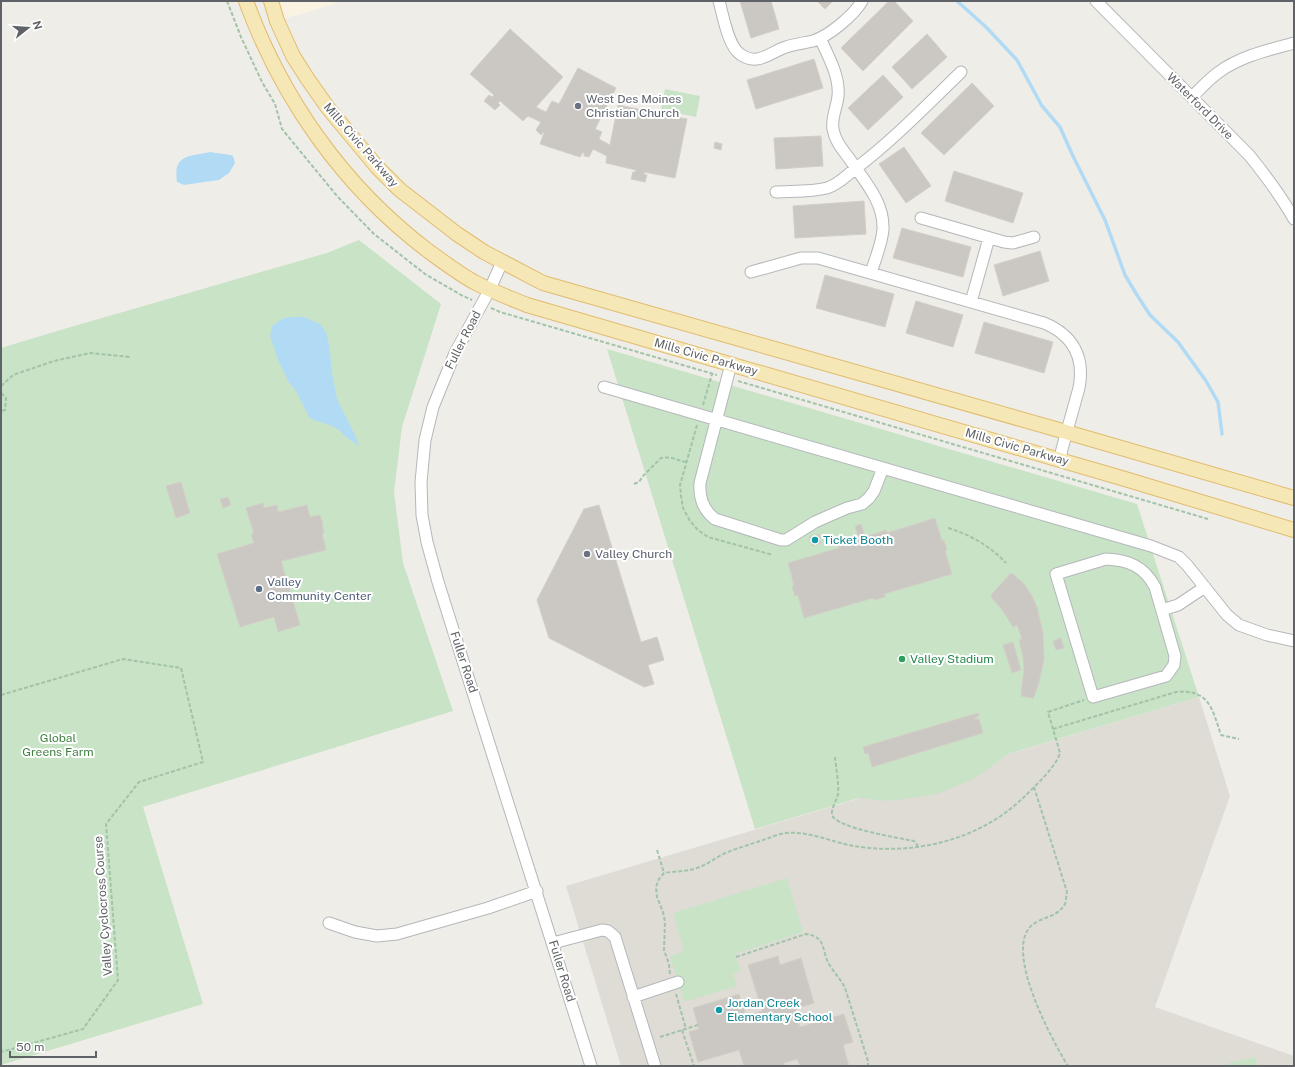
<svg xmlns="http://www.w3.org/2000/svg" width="1295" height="1067" font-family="'Public Sans',sans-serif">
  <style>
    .commercial { fill: #faf3e1 }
    .education { fill: #dfdcd6 }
    .green { fill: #c9e3c7 }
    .water { fill: #b1dbf5 }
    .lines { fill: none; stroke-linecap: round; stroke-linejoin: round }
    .stream { stroke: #b1dbf5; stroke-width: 3.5 }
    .building { fill: #cbc8c4; stroke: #d3cfc6 }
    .minor-casing { stroke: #b4b7ba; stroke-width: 13 }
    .major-casing { stroke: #e1bb6e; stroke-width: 16 }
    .path { stroke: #a1c4a9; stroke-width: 2; stroke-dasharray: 4 2; stroke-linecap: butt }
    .minor { stroke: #fff; stroke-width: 11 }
    .major { stroke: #f6e8b6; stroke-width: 14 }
    .worship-dot { fill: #6b7280; stroke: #fff; stroke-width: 1.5 }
    .culture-dot { fill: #0f9aa8; stroke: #fff; stroke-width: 1.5 }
    .service-dot { fill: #5c6f8a; stroke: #fff; stroke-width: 1.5 }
    .leisure-dot { fill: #2e9e5b; stroke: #fff; stroke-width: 1.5 }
    .labels { text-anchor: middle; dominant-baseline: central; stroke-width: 4; stroke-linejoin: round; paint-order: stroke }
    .worship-label { font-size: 12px; fill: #5b616d; stroke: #fff; text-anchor: start }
    .street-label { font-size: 12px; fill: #5f6266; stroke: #fff }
    .culture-label { font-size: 12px; fill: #0d838f; stroke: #fff; text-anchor: start }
    .service-label { font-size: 12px; fill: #4e5e75; stroke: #fff; text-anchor: start }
    .leisure-label { font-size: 12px; fill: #27864d; stroke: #fff; text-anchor: start }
    .park-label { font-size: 12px; fill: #418341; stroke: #fff }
  </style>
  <rect width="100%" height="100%" fill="#efede8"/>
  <path class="commercial" d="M271 1H343L277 21Z"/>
  <path class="education" d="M1199 697 1230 796 1155 1007 1294 1056V1066H621L566 886Z"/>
  <path class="green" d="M665 89 700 96 696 117 661 110Z
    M359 240 441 304 402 427 394 492 403 563 453 711 143 807 203 1004 1 1065V348L57 331 327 253Z
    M607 349 1137 504 1199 697 1008 754 981 774 967 782 937 794 904 799 888 801 859 798 755 829Z
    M787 878 803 932 735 954 741 971 733 974 737 986 684 1002 670 956 684 951 673 913Z
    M1255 1057 1258 1066H1223L1232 1062Z"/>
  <path class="water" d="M210 152C218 154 225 153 233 156L235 163 229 173 219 180 184 185 177 182C173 154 188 157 210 152Z
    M295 317H304L320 324 326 332 329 344 332 373 337 399 355 435 359 446 346 437 339 430 330 425 316 421 309 417 296 391 288 381 279 362 270 336 272 326 284 318Z"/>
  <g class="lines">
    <path class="stream" d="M957 1 986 27 1017 60 1042 106 1060 127 1072 154 1105 220 1125 275 1137 295 1150 315 1178 342 1206 381 1218 402 1222 434"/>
  </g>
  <path class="building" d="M740 1H771L779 29 751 38Z
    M817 1H833L825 9Z
    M889 1H894L913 21 863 71 841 48Z
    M510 29 563 77 536 107 546 112 552 101 559 104 578 68 616 88 595 129 602 132 599 139 610 145 618 105 687 119 675 178 644 172V174L647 175 645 182 631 179 633 172H635L636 170 606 163 607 156 593 149 589 157 584 156V153L583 152 580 157 540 144 544 133 543 132 541 135 536 130 541 122 528 116 523 121 500 101 498 103 500 105 495 110 484 101 489 95 492 97 494 95 470 74Z
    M927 34 947 57 912 89 892 67Z
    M814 59 823 88 756 109 747 80Z
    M883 75 903 97 868 130 848 108Z
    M972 83 994 106 944 155 921 133Z
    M821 136 823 166 776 169 774 138Z
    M715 142 722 144 721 150 714 148Z
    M904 147 931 186 906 203 879 164Z
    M954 171 1023 193 1013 223 945 201Z
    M864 201 866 234 795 238 793 206Z
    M902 228 971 247 963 277 893 258Z
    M1040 251 1049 281 1003 296 994 265Z
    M825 275 894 294 885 327 816 308Z
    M916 301 963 315 953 347 906 333Z
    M984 322 1053 342 1044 373 975 353Z
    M181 482 190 513 176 518 166 486Z
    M228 497 231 505 223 508 220 499Z
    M263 503 264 508 277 505 278 512 307 505 310 517 320 515 323 524H322L324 533 322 534 326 550 281 561 300 625 278 632 274 617 240 627 217 554 254 543 251 534H254L246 508Z
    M599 505 641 642 657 637 664 660 648 665 654 684 644 687 549 638 537 600 584 509Z
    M935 518 942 541 944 540 947 550 945 551 952 574 884 594 885 597 874 600 873 598 804 618 798 595 795 596 792 586 794 585 788 563 839 548 838 545 859 538 855 526 861 524 865 537 886 530 887 533Z
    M819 534 821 543 812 546 809 537Z
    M1011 573 1012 574H1013L1023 583 1031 594 1037 607 1043 633 1044 660 1038 686 1033 699 1032 698 1021 696 1024 668 1023 658 1019 640 1022 639 1017 625 1013 627 1003 611 991 597 992 596 991 595Z
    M1061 638 1064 648 1056 650 1053 641Z
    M1013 642 1021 670 1012 673 1003 645Z
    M978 713 979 716 975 717 976 719H979L983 733 872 767 868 753 865 754 863 747Z
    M778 956 780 965 801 958 814 1003 795 1009 800 1027 844 1014 853 1042 843 1045 849 1066H800L797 1059 784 1063 785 1066H744L739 1050 698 1062 689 1032 699 1029 693 1008 739 994 746 1016 762 1011 748 965Z"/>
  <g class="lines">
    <defs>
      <path id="minor" d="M719 1C723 15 728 46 740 54 758 67 770 52 786 47 795 44 804 43 813 41 829 36 854 15 862 1
        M1096 1 1249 155C1266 176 1281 196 1294 219
        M820 38C828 56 840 76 838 96 837 107 831 118 833 129 835 142 844 151 851 161 865 182 884 202 883 229 882 244 875 259 871 273
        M1192 97C1201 88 1209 79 1219 72 1241 56 1269 50 1294 43
        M776 192C792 191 811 192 827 188 838 185 847 175 855 169 893 140 926 106 961 72
        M921 218 1004 242 1013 243 1034 237
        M502 262 490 289 455 353 433 407 425 440 421 482 422 515 427 542 438 582 591 1066
        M751 272 801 258H818L1044 323C1073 335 1085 357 1079 388L1062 449 1060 460
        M971 302 989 238
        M731 364 700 483C699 497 703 510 715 519L781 540H786L815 522 824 518 847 508 862 504 869 498 874 491 883 468
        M604 387 1151 546 1179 557 1187 565 1227 615 1239 625 1267 635 1294 641
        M1106 559C1128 560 1144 566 1155 587L1175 656 1174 665 1166 676 1093 697 1056 574Z
        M1162 610 1178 605 1205 587
        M329 923 355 932 377 936 397 934 488 908 537 891
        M553 943 602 930 608 931 615 937 655 1066
        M633 997 678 982"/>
      <path id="major" d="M246 1C282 99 343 186 427 250 442 261 458 273 474 282 491 291 510 298 527 305L1125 479 1294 530
        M271 1 277 21 293 56 307 78 328 108 377 167 400 190 457 234 484 252 543 283 1066 432 1294 498"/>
    </defs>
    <use href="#minor" class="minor-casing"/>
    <use href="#major" class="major-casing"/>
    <path class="path" d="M227 1 241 37 262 82 275 104 282 129 337 196 374 234 425 274 461 295 472 300
      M491 308 500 312 717 375
      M738 381 1208 519
      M1 386 13 375 54 361 90 353 130 357
      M1 393 6 398 5 410 1 411
      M703 405 712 374
      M697 425 680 485 681 496 683 508 690 521 698 530 708 537 773 555
      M634 484 639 482 643 476 661 458C673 456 675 460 686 462
      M948 528C971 535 990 546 1006 563
      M1 695 123 659 181 668 203 762 139 782 106 824 118 980 83 1029 1 1052
      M1053 729 1176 692C1209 689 1212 708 1221 735L1239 739
      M835 757C836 767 839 784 838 794 837 800 831 808 832 815 836 828 899 838 914 841L916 843 918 847
      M1034 787 1067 892C1066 896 1066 901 1065 904 1058 917 1042 917 1032 925 1003 950 1052 1040 1068 1066
      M657 850 664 873
      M736 957 806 934C827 937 821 950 829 964 834 973 841 979 845 988L868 1061V1066
      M670 974 669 964 664 950 665 922 663 912 657 897 656 887 659 879 664 873C675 871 686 872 697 868 706 865 714 859 723 854 737 848 752 844 766 839 772 837 779 834 786 833 810 831 831 842 854 846 914 856 980 840 1024 797 1035 786 1056 767 1060 753L1048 712 1084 700
      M676 994 686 1029
      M682 1030 694 1066
      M660 1037 698 1025"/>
    <use href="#minor" class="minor"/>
    <use href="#major" class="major"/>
  </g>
  <g class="worship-dot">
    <circle cx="578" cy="106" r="4"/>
    <circle cx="587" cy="554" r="4"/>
  </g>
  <g class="culture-dot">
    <circle cx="815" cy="540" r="4"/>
    <circle cx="719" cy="1010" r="4"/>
  </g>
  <circle class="service-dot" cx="259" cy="589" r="4"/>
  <circle class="leisure-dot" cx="902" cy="659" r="4"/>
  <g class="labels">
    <g class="worship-label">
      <text x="586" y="99">West Des Moines<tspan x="586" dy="14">Christian Church</tspan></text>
      <text x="595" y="554">Valley Church</text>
    </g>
    <g class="street-label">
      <text transform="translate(1200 106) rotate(45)">Waterford Drive</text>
      <text transform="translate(361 145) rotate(49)">Mills Civic Parkway</text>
      <text transform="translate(463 340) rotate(-63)">Fuller Road</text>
      <text transform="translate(706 357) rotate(16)">Mills Civic Parkway</text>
      <text transform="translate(1017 447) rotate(16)">Mills Civic Parkway</text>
      <text transform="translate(464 662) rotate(72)">Fuller Road</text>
      <text transform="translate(103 906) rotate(-94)">Valley Cyclocross Course</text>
      <text transform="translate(562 971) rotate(73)">Fuller Road</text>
    </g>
    <g class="culture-label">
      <text x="823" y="540">Ticket Booth</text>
      <text x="727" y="1003">Jordan Creek<tspan x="727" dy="14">Elementary School</tspan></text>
    </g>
    <g class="service-label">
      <text x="267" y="582">Valley<tspan x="267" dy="14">Community Center</tspan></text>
    </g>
    <g class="leisure-label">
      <text x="910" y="659">Valley Stadium</text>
    </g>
    <g class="park-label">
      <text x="58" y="738">Global<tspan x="58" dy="14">Greens Farm</tspan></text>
    </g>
  </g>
  <rect width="1295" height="1067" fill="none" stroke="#5f6266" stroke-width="4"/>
  <g transform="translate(28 28) rotate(73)" stroke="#ffffff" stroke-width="3" paint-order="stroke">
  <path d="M0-3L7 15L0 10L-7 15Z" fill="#5f6266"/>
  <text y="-6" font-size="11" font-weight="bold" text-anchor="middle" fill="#5f6266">N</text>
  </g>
  <path d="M10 1051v6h86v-6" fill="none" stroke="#5f6266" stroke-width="2"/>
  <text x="16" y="1051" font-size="12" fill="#5f6266" stroke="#ffffff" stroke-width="3" paint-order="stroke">50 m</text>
</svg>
